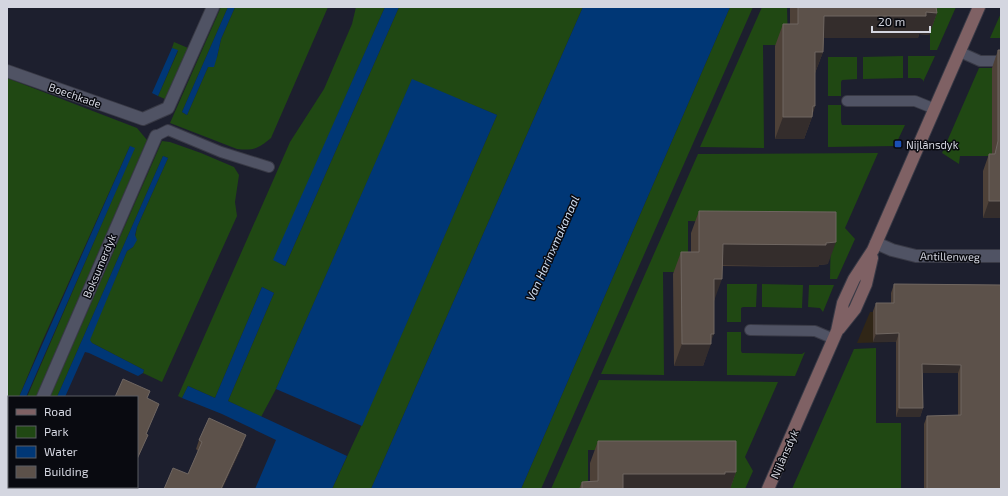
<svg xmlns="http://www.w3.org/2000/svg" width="1008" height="496" font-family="'Exo 2',sans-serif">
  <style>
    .industrial { fill: #302617 }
    .green { fill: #204813 }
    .water { fill: #003776 }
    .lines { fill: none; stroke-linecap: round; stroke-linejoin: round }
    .lane-casing { stroke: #393a46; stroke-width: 12 }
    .street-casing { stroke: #393a46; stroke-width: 14 }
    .secondary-casing { stroke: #393a46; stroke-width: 14 }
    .lane { stroke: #505364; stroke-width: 10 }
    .street { stroke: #505364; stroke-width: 12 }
    .secondary { stroke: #7f6164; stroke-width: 12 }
    .wall { fill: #4e4138 }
    .shaded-wall { fill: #342d2c }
    .building { fill: #5c514a; stroke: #6f6661 }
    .transit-dot { fill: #1a4fb4; stroke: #090a10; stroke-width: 1.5 }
    .labels { text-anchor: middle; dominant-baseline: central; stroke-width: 3; stroke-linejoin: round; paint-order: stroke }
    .street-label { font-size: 11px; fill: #d4d6e0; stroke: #090a10 }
    .poi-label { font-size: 11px; fill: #d4d6e0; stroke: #090a10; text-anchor: start }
    .water-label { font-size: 12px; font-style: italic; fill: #cedcef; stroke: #090a10 }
  </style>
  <rect width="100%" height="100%" fill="#1d1f2e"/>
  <path class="industrial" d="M891 311V342L857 343 870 312Z"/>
  <path class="green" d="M221 7H228L182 112 187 115 208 67 217 57 221 39 235 7H328L271 138C259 148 254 151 237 149L170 123Z
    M356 7H385L274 260 285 266 399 7H583L371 489H332L364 420 497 115 412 80 276 389 261 417 228 401 274 293 262 287 215 398 188 386 182 398 178 396 290 142 324 89 352 24Z
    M730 7H753L541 489H521Z
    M762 7H787L788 45H763L764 148 700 147Z
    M930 7H956L937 50H930Z
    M1001 13V38H990Z
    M174 42 188 48 165 99 158 96 178 51 172 48Z
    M903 56V78L863 79V57Z
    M908 56H935L923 82V80L920 78H908Z
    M828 57H857V79L842 80 841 82V96H828Z
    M979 68H992V156H960L959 164 942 153Z
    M7 78 137 128 147 140 36 397H27L134 149 130 146 41 344 19 397H9V421L7 426Z
    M828 105H841V122L842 125H905L895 146 828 147Z
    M162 141 170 142 201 153 234 167 239 175 235 202 237 216 162 382 143 373 144 370 92 343 89 340 127 251 133 247 137 227 168 158 163 156 57 397H50Z
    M878 153 845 228 855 239 837 279H830L831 225 688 221V272H663L664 375 601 374 698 154Z
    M727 284H757L756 307H743L741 308V322H727Z
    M762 284 803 285 802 308 762 307Z
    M809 285H834L823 312 820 308 808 307Z
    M727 332H741V351L742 353 802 354 805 352 795 376 727 375Z
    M876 348V423H901V489H792L854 349Z
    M599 380 778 382 745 457 753 471 745 489H731V450H588V489H551Z"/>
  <path class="water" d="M228 7H235L221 39 217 57 214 67H208L187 115 182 112Z
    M385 7H399L285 266 273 260Z
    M583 7H730L521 489H371Z
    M172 48 178 50 158 96 152 93Z
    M412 79 497 115 362 426 276 389Z
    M130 146 135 148 26 397H19Z
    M163 156 168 158 137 227 135 235 137 240 133 247 127 251 90 340 92 343 144 370 143 373 138 376 89 353 85 352 65 397H57Z
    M262 287 274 293 228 401 347 456 332 489H255L276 440 222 414 182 398 188 386 215 398Z"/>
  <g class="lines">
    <defs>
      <path id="lane" d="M960 52 980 61H1001
        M847 101H915L935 109
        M156 136 168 130 221 152 269 167
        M750 330 815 331 834 339"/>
      <path id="street" d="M7 71 143 119 168 108 213 7
        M876 243 892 250 916 256H1001
        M43 397 156 136
        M7 481 9 477"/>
      <path id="secondary" d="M839 329 855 309 866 284 872 258
        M768 489 837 331 843 303 854 279 873 250 979 7"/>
    </defs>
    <use href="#lane" class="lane-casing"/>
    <use href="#street" class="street-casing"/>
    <use href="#secondary" class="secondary-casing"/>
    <use href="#lane" class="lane"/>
    <use href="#street" class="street"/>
    <use href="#secondary" class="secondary"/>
  </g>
  <path class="wall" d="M790 7H936L937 13 929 35 919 34 918 38H824L823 52 815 73V106L813 113 812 117 804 139H775V46L783 24H790Z
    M998 50H1001V218H983V171L989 154H992V68Z
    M699 211 828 264 819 265 818 267 722 266 714 301 711 342 703 366H674L673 274 681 252H691V233Z
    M894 284 1001 285V489H924V424L927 416H958V373H923V408L920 417H896V342H873V311L876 303H891V293Z
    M199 440 243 444 222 489 188 474 198 451 196 449Z
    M598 441 736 472 730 489H579L582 482 590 481V463Z"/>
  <path class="shaded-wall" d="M926 12 937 13 929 35 919 34 918 38H816L824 16Z
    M815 52H823L815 73 807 74Z
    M813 106H815L811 117H812L804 139H775L783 117Z
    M989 201H1001V218H983Z
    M836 242 828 264 819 265 818 267 715 265 723 244Z
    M714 279H722L714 301Z
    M899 333 896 342H873L876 334Z
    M711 334H714L710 344H711L703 366H674L682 344Z
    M922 364 961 365 958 373H919Z
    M159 404 155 413 143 444 146 434Z
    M899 408H923L920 417H896Z
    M148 435 144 444 137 461V459Z
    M246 435 243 444 222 489H221Z
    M725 472H736L730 489H617L623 474Z"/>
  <path class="building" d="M798 7H936L937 13 926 12V16H824L823 52H815V106H813L812 117H783V24H798Z
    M998 50H1001V201H989V154H995L998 141Z
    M699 211 836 212V242L826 243V245L723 244 722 279H714V334H711V344H682L681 252H699Z
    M894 284 1001 285V489H927V416L961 415V365L922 364 923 408H899V333L876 334V303H894Z
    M123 379 150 391 147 398 159 404 146 434 148 435 137 459V397H115Z
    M209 418 246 435 221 489H164L173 468 188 474 202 442 199 440Z
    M598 441H736V472H725V474H623V489H582V482L598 481Z
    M78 487H125L124 489H77Z"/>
  <rect class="transit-dot" x="894" y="140" width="8" height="8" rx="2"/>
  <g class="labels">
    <g class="street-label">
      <text transform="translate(75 95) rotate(19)">Boechkade</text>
      <text transform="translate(950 256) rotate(1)">Antillenweg</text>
      <text transform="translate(99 266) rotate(-67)">Boksumerdyk</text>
      <text transform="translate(784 454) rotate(-66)">Nijlânsdyk</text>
    </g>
    <g class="poi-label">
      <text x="906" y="144">Nijlânsdyk</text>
    </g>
    <g class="water-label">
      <text transform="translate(552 248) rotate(-66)">Van Harinxmakanaal</text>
    </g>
  </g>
  <rect width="1008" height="496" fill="none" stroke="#d4d6e0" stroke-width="16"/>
  <rect x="8" y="396" width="130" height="92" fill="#090a10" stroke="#5a5c63"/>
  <rect x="16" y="409" width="20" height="6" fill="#7f6164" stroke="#5a5c63"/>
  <text x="44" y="416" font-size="12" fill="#d4d6e0">Road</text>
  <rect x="16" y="426" width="20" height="12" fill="#204813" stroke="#5a5c63"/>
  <text x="44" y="436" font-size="12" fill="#d4d6e0">Park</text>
  <rect x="16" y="446" width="20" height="12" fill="#003776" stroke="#5a5c63"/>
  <text x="44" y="456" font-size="12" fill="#d4d6e0">Water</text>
  <rect x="16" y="466" width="20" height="12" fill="#5c514a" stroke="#5a5c63"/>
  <text x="44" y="476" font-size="12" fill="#d4d6e0">Building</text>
  <path d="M872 26v6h58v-6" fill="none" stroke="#d4d6e0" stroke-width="2"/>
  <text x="878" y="26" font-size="12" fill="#d4d6e0" stroke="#090a10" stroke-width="3" paint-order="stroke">20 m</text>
</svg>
